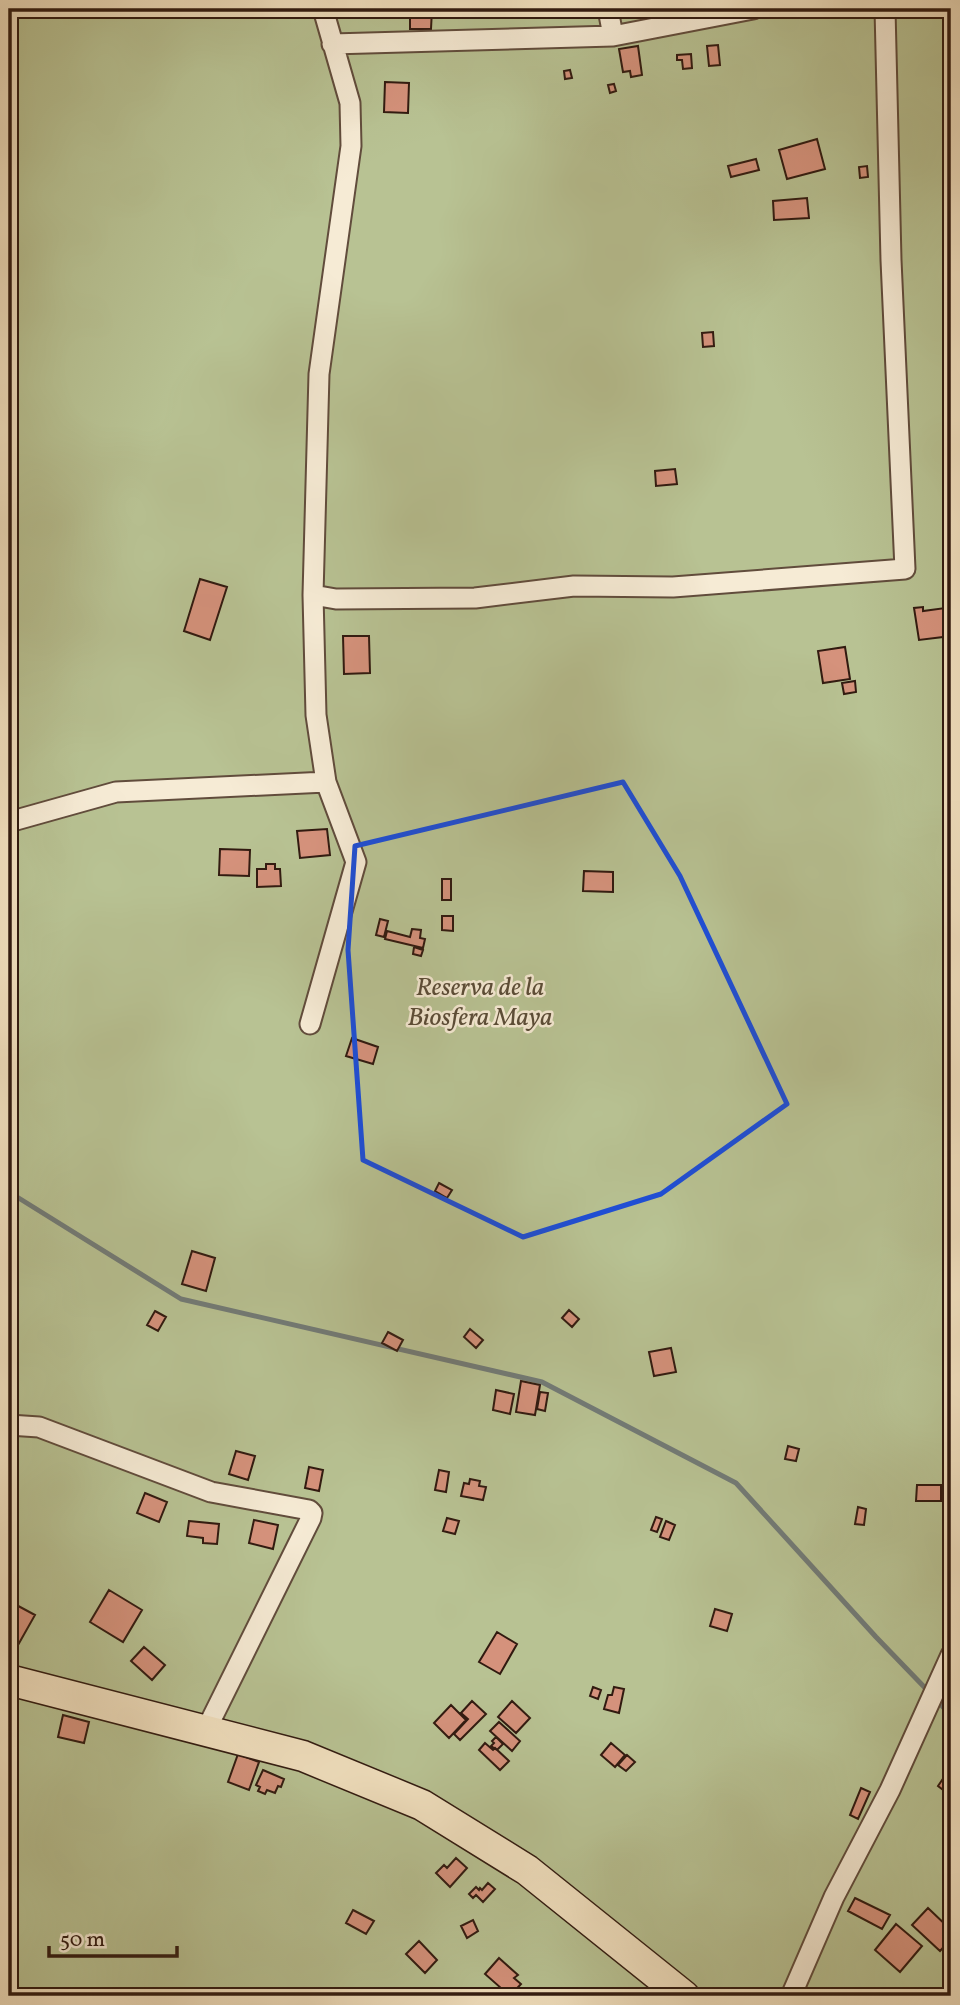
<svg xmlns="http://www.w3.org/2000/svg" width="960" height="2005" font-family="Vollkorn,serif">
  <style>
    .green { fill: #b8c293; stroke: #746e52; stroke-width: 2 }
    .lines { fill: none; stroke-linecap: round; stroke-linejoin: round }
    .stream { stroke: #727b77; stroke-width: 5 }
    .building { fill: #d5927c; stroke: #311a10; stroke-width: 2 }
    .minor-casing { stroke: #614c3c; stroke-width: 23 }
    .highway-casing { stroke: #311a10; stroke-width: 33 }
    .minor { stroke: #f6ebd5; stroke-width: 19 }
    .highway { stroke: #f1e0bf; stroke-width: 30 }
    .marked { fill: none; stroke: #1d4ed8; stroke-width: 5; stroke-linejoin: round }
    .labels { text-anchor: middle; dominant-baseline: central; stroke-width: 5; stroke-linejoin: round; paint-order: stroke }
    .park-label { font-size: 26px; font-style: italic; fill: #5a4c37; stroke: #f6ebd5 }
  </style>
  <rect width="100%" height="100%" fill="#f1e0bf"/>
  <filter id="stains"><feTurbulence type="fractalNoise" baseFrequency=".00286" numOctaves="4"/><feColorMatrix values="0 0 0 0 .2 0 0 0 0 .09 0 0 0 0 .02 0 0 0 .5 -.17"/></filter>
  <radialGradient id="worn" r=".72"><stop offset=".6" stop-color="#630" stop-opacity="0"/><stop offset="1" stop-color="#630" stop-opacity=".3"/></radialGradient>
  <path class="green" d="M9 9H951V1996H9Z"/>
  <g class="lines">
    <path class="stream" d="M9 1192 181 1299 542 1382 736 1483 876 1637 930 1693
      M936 1700 951 1715"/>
  </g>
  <path class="building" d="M410 9H432L431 29H410Z
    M718 45 720 65 709 66 707 46Z
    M638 46 642 75 631 77 630 71 623 72 619 49Z
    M691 54 692 68 683 69 682 60H677V55Z
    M570 70 572 78 565 79 564 71Z
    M385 82 409 83 408 113 384 112Z
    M614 84 616 91 610 93 608 85Z
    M817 139 825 169 787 179 779 150Z
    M756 159 759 170 731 177 728 166Z
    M867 166 868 177 860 178 859 167Z
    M807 198 809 218 774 220 773 201Z
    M713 332 714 346 703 347 702 333Z
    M675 469 677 484 656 486 655 471Z
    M200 579 227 587 210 640 184 631Z
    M951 596V636L919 640 914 608 923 607V611L946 608 945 597Z
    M343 636H369L370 673 344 674Z
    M845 647 850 679 823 683 818 651Z
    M855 681 856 692 844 694 842 683Z
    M327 829 330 855 300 858 297 831Z
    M220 849 250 850 249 876 219 875Z
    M266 864H275V869H280L281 886 257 887V869H266Z
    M584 871 613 872V892L583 891Z
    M442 879H451V900H442Z
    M442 916H453V931L442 930Z
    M380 919 388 921 384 937 376 935Z
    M412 929 421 930 420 938 425 939 423 948 385 939 387 931 410 937Z
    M414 947 423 950 421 956 413 954Z
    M352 1038 378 1047 373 1064 346 1056Z
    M439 1183 452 1190 447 1198 435 1191Z
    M192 1251 215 1258 206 1291 182 1284Z
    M569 1310 579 1319 572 1327 562 1318Z
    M155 1311 166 1317 158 1331 147 1325Z
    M470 1329 483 1340 476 1348 464 1337Z
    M388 1332 403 1340 397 1351 382 1343Z
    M671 1348 676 1372 654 1376 649 1352Z
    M521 1381 540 1385 535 1415 516 1412Z
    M496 1390 514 1394 510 1414 493 1410Z
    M540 1392 548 1393 545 1411 537 1409Z
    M788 1446 799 1449 796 1461 785 1459Z
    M236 1451 255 1456 248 1480 229 1474Z
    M309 1467 323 1470 319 1491 305 1488Z
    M439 1470 449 1472 446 1492 435 1490Z
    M470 1479 480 1481 479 1486 486 1487 483 1500 461 1496 464 1483 469 1484Z
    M917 1485H941V1501H916Z
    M145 1493 167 1502 159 1522 137 1513Z
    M858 1507 866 1509 864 1525 855 1524Z
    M656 1517 662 1519 657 1532 651 1530Z
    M447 1518 459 1521 455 1534 443 1531Z
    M254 1520 278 1525 273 1549 249 1543Z
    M189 1521 219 1524 217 1544 203 1543V1538L187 1536Z
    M666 1521 675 1525 669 1540 660 1537Z
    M109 1590 142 1610 123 1642 90 1622Z
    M9 1601 35 1615 18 1645 9 1639Z
    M715 1609 732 1614 727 1631 710 1626Z
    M497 1632 517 1644 500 1674 479 1662Z
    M144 1647 165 1665 152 1680 131 1661Z
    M593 1687 601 1690 598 1699 590 1696Z
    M614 1687 624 1689 619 1713 604 1709 608 1695H612Z
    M472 1701 486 1714 460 1740 454 1734 468 1719 461 1713Z
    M512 1701 530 1718 516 1733 498 1717Z
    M451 1705 466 1720 449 1738 434 1723Z
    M63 1715 89 1722 84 1743 58 1737Z
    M499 1722 520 1741 512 1751 490 1731Z
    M496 1737 503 1744 497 1750 491 1746 494 1743 492 1741Z
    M485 1743 493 1750 495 1748 509 1761 500 1770 479 1750Z
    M611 1743 625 1755 615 1767 601 1755Z
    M238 1754 259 1762 249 1790 228 1782Z
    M627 1755 635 1762 626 1771 618 1765Z
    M951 1767V1796L938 1786Z
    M263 1770 284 1779 281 1787 278 1786 275 1793 267 1790 265 1794 258 1791 260 1787 256 1785Z
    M861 1788 870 1792 858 1819 850 1815Z
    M456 1858 467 1868 450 1887 436 1873 444 1865 447 1868Z
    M488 1883 495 1889 483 1902 476 1895 473 1898 469 1894 476 1887 479 1890 480 1888 482 1890Z
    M855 1898 890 1915 882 1929 848 1911Z
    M928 1908 951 1930V1939L940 1951 912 1925Z
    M353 1910 374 1921 366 1934 346 1923Z
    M473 1920 478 1931 467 1938 461 1926Z
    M896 1924 922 1946 900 1972 875 1950Z
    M419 1941 437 1960 425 1973 406 1954Z
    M499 1958 518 1975 514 1978 521 1984 510 1996 485 1974Z
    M554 1989 556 1995 546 1996 545 1992Z"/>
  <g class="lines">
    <defs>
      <path id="minor" d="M608 9 613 36
        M332 44 613 36 753 9
        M313 595 336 599 475 598 574 586 673 587 905 569 891 260 885 9
        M9 822 116 792 326 782
        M310 1024 356 862 326 782 316 715 313 595 319 374 351 146 350 103 323 9
        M9 1425 39 1427 211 1492 309 1510 312 1513 311 1518 206 1730
        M791 1996 834 1897 890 1790 951 1655"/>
      <path id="highway" d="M9 1680 303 1756 422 1805 527 1870 684 1996"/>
    </defs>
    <use href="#minor" class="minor-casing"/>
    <use href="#highway" class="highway-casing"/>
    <use href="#minor" class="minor"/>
    <use href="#highway" class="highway"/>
  </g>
  <path class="marked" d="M623 782 680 876 787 1104 661 1194 523 1237 363 1160 348 950 355 846Z"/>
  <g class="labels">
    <g class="park-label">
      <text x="480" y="988">Reserva de la<tspan x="480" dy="30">Biosfera Maya</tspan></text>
    </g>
  </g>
  <rect width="960" height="2005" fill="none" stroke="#f1e0bf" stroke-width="35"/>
  <rect x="10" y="10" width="939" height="1984" fill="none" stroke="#311a10" stroke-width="3.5"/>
  <rect x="18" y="18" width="925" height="1970" fill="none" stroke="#311a10" stroke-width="2"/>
  <path d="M49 1946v10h128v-10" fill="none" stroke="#311a10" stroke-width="3.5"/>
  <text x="60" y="1946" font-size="21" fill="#311a10" stroke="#f6ebd5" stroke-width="5" paint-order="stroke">50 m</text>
  <rect width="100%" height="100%" filter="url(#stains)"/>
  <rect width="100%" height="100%" fill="url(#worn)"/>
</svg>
